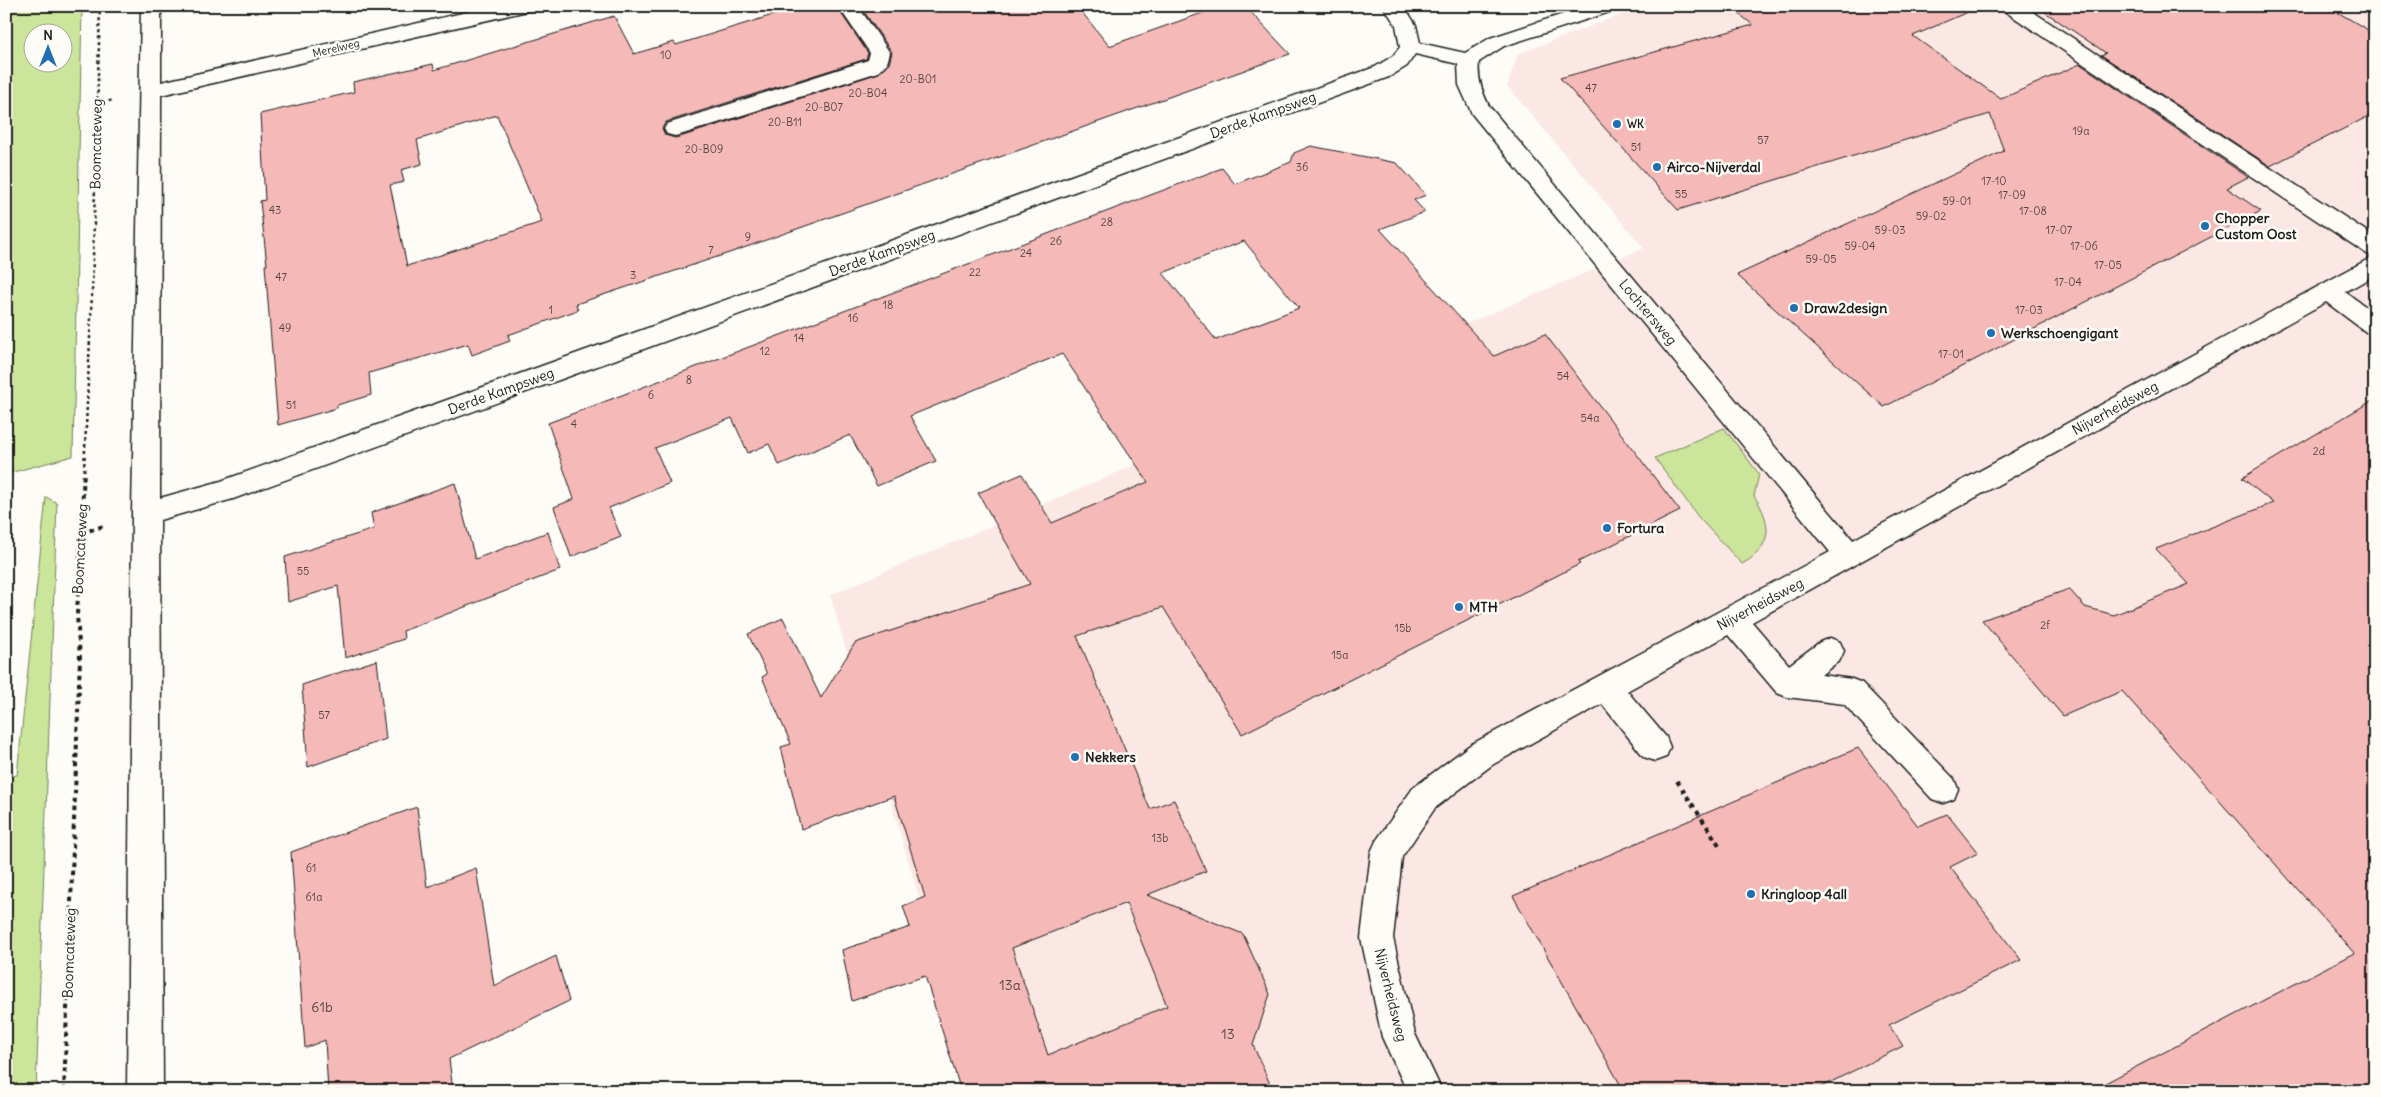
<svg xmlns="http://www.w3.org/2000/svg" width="2381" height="1097" font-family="Delius,sans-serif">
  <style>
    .built { fill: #fbe8e4 }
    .green { fill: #cbe59b; stroke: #74805c; fill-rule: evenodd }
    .building { fill: #f5b9b7; stroke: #1c1c1c; fill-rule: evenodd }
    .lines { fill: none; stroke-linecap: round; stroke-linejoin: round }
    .minor-casing { stroke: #1c1c1c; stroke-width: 3 }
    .path-far1 { stroke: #1c1c1c; stroke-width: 2.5; stroke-dasharray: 3 3; stroke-linecap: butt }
    .path { stroke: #1c1c1c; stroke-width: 4; stroke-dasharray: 4.5 4.5; stroke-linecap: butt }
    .minor { fill: #fdfcf7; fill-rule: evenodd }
    .poi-dot { fill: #1f6fb2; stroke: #fdfcf7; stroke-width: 2 }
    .labels { text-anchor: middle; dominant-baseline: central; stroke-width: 5; stroke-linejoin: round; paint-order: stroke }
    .far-street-label { font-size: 11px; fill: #1c1c1c; stroke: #fdfcf7 }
    .number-label { font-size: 11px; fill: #524343 }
    .far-poi-label { font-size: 11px; font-weight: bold; fill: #1c1c1c; stroke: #fdfcf7; text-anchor: start }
    .street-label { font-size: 14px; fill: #1c1c1c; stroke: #fdfcf7 }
    .poi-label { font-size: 14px; font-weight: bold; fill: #1c1c1c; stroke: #fdfcf7; text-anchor: start }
    .near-number-label { font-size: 14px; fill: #524343 }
  </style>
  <rect width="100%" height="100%" fill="#fdfcf7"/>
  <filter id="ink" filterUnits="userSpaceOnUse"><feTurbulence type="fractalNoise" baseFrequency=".02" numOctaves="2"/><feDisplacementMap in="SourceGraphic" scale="10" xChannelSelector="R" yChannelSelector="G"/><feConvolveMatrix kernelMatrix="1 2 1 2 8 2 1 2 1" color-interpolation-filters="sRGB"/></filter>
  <g filter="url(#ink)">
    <path class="built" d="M1643 6H2375V1091H976L830 595 1644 248 1507 86 1518 54Z"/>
    <path class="green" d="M6 6H82L73 456 6 474ZM32 32H62V62H32Z
      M1724 428 1759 474 1754 496C1772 522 1774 547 1742 564L1699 518 1655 458Z
      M46 497 57 503 36 1091H6V778L17 775Z"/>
    <path class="building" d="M802 6H836L868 53 866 59 666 122 662 128 665 135 675 138 683 136 879 73 889 64 892 52 860 6H1077L1109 46 1222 6H1245L1290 54 735 251 576 304 578 310 508 335 510 341 472 355 468 344 369 373 371 395 337 405V408L278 425 265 265H267L260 201 265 200 260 114 354 92 353 82 433 64 434 70 614 16 634 54 674 42 676 45ZM497 115 542 222 407 266 390 185 404 182 401 170 422 164 417 140Z
      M1729 6H1981L1913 36 2001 99 2080 64 2248 177 2227 188 2261 211 1884 407 1737 275 2004 151 1990 114 1678 210 1560 78 1753 25Z
      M2036 6H2327L2375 34V113L2270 166 2101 55 2106 53Z
      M1311 146 1397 163 1426 195 1414 200 1425 212 1380 229 1494 356 1545 334 1680 511 1578 562 1580 564 1242 734 1163 607 1077 636 1150 809 1174 800 1206 871 1147 895 1243 934 1270 994 1253 1045 1273 1091H961L925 976 852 1001 842 950 910 927 903 906 925 897 894 796 801 829 781 747 791 744 762 677 767 674 748 634 783 618 821 698 855 643 1030 584 978 493 1022 474 1052 523 1148 482 1062 354 910 416 936 461 877 486 850 435 779 465 769 444 748 453 732 418 655 448 670 483 609 508 621 537 571 557 554 507 574 499 548 423 1222 168 1235 184 1291 162 1294 153ZM1244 241 1299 308 1216 340 1163 273ZM1126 903 1167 1006 1048 1055 1012 948Z
      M2375 399V1091H2090L2354 953 2122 691 2063 716 1982 620 2069 589 2085 607 2114 615 2189 584 2156 549 2273 503 2242 478Z
      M455 483 475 559 548 532 560 570 403 631 404 639 345 658 338 586 288 602 285 557 374 529 371 513Z
      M377 660 386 739 308 767 302 685Z
      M1858 748 1918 826 1947 814 1978 853 1950 867 2021 960 1889 1025 1903 1046 1813 1091H1624L1513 896Z
      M417 807 427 887 476 868 494 986 556 956 569 1001 449 1059 453 1091H328L325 1040 305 1048 291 852Z"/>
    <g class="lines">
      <defs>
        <path id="minor" d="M141 6H161V82L493 6H533L530 10 523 12 161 95 160 498 221 481 1375 67 1393 56 1400 47 1396 25 1383 6H1404L1416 25 1420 43 1465 53 1490 38 1588 6H1619L1616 10 1504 46 1479 62C1477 78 1482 92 1489 106L1853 540 2374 256 2367 254 2003 10 2000 6H2024L2375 237V275L2345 292 2375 313V335L2366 332 2326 302 1752 622 1789 665 1820 642 1830 638 1840 642 1844 651 1840 660 1821 675 1852 679 1862 683 1954 779 1958 789 1954 799 1943 803 1932 799 1844 704 1787 697 1777 693 1728 635 1627 691 1666 737 1670 747 1666 757 1655 761 1644 757 1602 704 1492 765 1435 808 1402 857 1393 938 1415 1034 1442 1091H1407L1382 1037 1361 938 1371 852 1376 841 1413 788 1470 745 1830 552 1472 114 1459 85 1458 64 1415 54 1407 66 1389 77 233 499 160 520 163 1091H127L132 513Z
          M838 6H858L890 53 887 63 878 72 683 134 675 136 667 134 664 129 667 124 868 60 870 53Z"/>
      </defs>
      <use href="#minor" class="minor-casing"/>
      <path class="path-far1" d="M97 104 113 100
        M84 471 92 294 100 6"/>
      <path class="path" d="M81 533 104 526
        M1677 781 1719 845
        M64 1091 80 658 77 615 84 470"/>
      <use href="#minor" class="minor"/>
    </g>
  </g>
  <g class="poi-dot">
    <circle cx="1617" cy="124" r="5"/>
    <circle cx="1657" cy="167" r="5"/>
    <circle cx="2205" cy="226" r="5"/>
    <circle cx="1794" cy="308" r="5"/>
    <circle cx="1991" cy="333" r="5"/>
    <circle cx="1607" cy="528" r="5"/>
    <circle cx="1459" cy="607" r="5"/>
    <circle cx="1075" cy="757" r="5"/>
    <circle cx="1751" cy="894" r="5"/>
  </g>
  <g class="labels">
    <g class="far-street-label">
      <text transform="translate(336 48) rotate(-13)">Merelweg</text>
    </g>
    <g class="number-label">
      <text x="666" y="55">10</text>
      <text x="918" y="79">20-B01</text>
      <text x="1591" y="88">47</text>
      <text x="868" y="93">20-B04</text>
      <text x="824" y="107">20-B07</text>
      <text x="785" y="122">20-B11</text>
      <text x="2081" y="131">19a</text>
      <text x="1763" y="140">57</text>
      <text x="1636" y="147">51</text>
      <text x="704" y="149">20-B09</text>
      <text x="1302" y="167">36</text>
      <text x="1994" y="181">17-10</text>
      <text x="1681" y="194">55</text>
      <text x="2012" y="195">17-09</text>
      <text x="1957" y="201">59-01</text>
      <text x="275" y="210">43</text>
      <text x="2033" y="211">17-08</text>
      <text x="1931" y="216">59-02</text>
      <text x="1107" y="222">28</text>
      <text x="1890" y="230">59-03</text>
      <text x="2059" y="230">17-07</text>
      <text x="748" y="237">9</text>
      <text x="1056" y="241">26</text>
      <text x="1860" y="246">59-04</text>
      <text x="2084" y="246">17-06</text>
      <text x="711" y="250">7</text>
      <text x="1026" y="253">24</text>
      <text x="1821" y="259">59-05</text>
      <text x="2108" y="265">17-05</text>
      <text x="975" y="272">22</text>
      <text x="633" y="275">3</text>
      <text x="281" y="277">47</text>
      <text x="2068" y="282">17-04</text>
      <text x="888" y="305">18</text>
      <text x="551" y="310">1</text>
      <text x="2029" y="310">17-03</text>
      <text x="853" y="318">16</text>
      <text x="285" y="328">49</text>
      <text x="799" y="338">14</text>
      <text x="765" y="351">12</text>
      <text x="1951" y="354">17-01</text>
      <text x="1563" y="376">54</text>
      <text x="689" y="380">8</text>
      <text x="651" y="395">6</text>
      <text x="291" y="405">51</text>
      <text x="1590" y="418">54a</text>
      <text x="574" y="424">4</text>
      <text x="2319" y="451">2d</text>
      <text x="303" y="571">55</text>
      <text x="2045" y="625">2f</text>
      <text x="1403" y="628">15b</text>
      <text x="1340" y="655">15a</text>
      <text x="324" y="715">57</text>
      <text x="1160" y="838">13b</text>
      <text x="311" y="868">61</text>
      <text x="314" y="897">61a</text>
    </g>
    <g class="far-poi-label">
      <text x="1627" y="124">WK</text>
    </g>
    <g class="street-label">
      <text transform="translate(1263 115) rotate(-20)">Derde Kampsweg</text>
      <text transform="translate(96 144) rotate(-89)">Boomcateweg</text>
      <text transform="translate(882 253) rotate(-20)">Derde Kampsweg</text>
      <text transform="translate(1648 312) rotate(50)">Lochtersweg</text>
      <text transform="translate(501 391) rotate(-20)">Derde Kampsweg</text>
      <text transform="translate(2115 408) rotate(-29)">Nijverheidsweg</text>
      <text transform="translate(80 549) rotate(-87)">Boomcateweg</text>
      <text transform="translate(1760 604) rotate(-28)">Nijverheidsweg</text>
      <text transform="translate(69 953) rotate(-88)">Boomcateweg</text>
      <text transform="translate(1391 995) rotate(76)">Nijverheidsweg</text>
    </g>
    <g class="poi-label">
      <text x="1667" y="167">Airco-Nijverdal</text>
      <text x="2215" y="218">Chopper<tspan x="2215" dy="16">Custom Oost</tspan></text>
      <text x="1804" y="308">Draw2design</text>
      <text x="2001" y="333">Werkschoengigant</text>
      <text x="1617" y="528">Fortura</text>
      <text x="1469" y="607">MTH</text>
      <text x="1085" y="757">Nekkers</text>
      <text x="1761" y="894">Kringloop 4all</text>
    </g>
    <g class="near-number-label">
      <text x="1010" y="985">13a</text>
      <text x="322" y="1007">61b</text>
      <text x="1228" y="1034">13</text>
    </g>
  </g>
  <rect width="2381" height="1097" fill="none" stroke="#fdfcf7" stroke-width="25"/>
  <rect x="12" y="12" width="2356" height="1072" fill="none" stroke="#1c1c1c" stroke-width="2" filter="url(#ink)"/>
  <g transform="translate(48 48)"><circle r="24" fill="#fdfcf7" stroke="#a3a29f"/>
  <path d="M0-4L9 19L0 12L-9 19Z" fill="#1f6fb2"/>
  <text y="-8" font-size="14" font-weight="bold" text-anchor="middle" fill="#1c1c1c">N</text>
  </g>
</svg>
